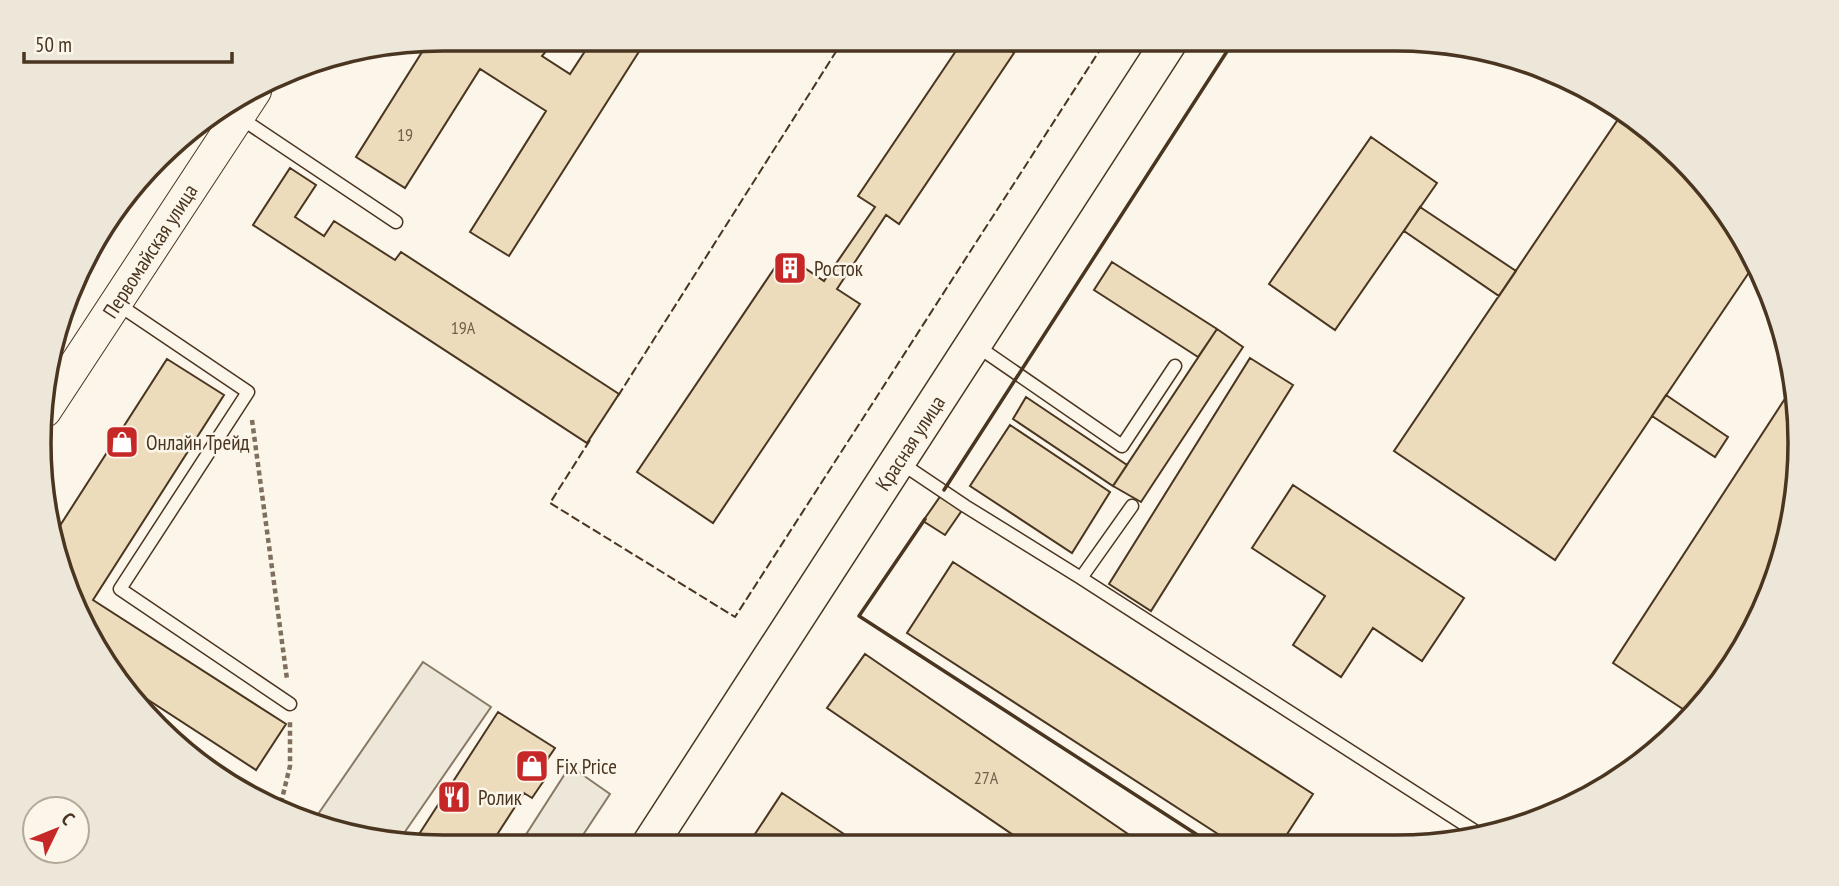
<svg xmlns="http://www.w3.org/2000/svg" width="1839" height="886" font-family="'PT Sans Narrow',sans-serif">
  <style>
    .parking { fill: #ede7d9; stroke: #887966; stroke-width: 2 }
    .building { fill: #ecdcbc; stroke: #4a3520; stroke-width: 2 }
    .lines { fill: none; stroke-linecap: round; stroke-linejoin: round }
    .service-casing { stroke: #4a3520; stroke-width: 15 }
    .tertiary-casing { stroke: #4a3520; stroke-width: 34 }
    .secondary-casing { stroke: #4a3520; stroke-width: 38 }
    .path { stroke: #7f6f5c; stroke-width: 4.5; stroke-dasharray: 5 3.5; stroke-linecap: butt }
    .service { stroke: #fbf6e9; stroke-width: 12 }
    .tertiary { stroke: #fbf6e9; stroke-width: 32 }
    .secondary { stroke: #fbf6e9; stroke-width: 35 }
    .fence { stroke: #4a3520; stroke-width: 2; stroke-dasharray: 9 3.5; stroke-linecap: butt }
    .wall { stroke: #4a3520; stroke-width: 3.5 }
    .labels { text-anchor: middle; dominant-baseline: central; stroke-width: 5; stroke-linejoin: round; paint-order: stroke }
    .number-label { font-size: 18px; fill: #725f47 }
    .street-label { font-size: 21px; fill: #4a3520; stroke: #fbf6e9 }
    .poi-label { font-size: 21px; fill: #4a3520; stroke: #fbf6e9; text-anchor: start }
    .rim { fill: none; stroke: #4a3520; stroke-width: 3.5 }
  </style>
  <rect width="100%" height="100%" fill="#fbf6e9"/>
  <path class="parking" d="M423 662 491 707 400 839 314 820Z
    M570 766 610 794 575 847H518Z"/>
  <path class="building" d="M443 38 520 39 532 47 535 42 547 50 542 56 570 74 593 39H647L509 256 470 232 546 111 480 69 405 188 356 157 429 41Z
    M964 39H992L1014 53 899 224 886 215 837 289 860 304 713 523 637 472 784 254 824 281 875 207 858 196Z
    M1619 118 1686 163 1754 265 1555 560 1394 451Z
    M1371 137 1437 183 1335 330 1269 284Z
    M290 168 316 185 295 217 324 236 334 221 395 260 401 252 619 394 587 443 253 225Z
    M1420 207 1516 271 1499 296 1404 231Z
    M1112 262 1217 329 1198 357 1094 290Z
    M1217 329 1243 347 1141 502 1113 486Z
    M1250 358 1293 385 1151 611 1109 584Z
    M167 359 224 395 93 600 286 724 256 770 133 690 80 622 54 535Z
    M1790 391 1800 443 1770 598 1717 690 1692 715 1613 663Z
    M1666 395 1728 437 1715 457 1652 416Z
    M1026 397 1127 465 1113 486 1013 419Z
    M1010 425 1110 492 1072 553 970 486Z
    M1293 485 1464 598 1422 661 1373 628 1341 677 1293 645 1325 596 1252 548Z
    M944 491 965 506 945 535 923 521Z
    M953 562 1313 794 1280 845H1235L907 633Z
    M865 654 1144 845H1028L827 708Z
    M498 712 555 748 540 770 547 776 532 798 524 793 489 847H443L414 842Z
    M782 793 862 846H760L751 840Z"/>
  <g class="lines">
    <defs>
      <path id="service" d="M239 117 396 222
        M116 303 248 392 120 589 290 704
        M974 344 1122 446 1175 366
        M898 461 965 506 1081 578 1132 506
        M1081 578 1481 835"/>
      <path id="tertiary" d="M45 411 255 91"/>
      <path id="secondary" d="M648 847 1171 39"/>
    </defs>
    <use href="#service" class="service-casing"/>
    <use href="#tertiary" class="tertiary-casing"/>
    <use href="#secondary" class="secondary-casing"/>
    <path class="path" d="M252 420 287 679
      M279 811 290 766V722"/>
    <use href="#service" class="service"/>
    <use href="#tertiary" class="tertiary"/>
    <use href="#secondary" class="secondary"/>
    <path class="fence" d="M618 396 844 39
      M590 440 550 503 735 617 1107 39"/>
    <path class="wall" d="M944 490 1235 39
      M925 519 859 616 1213 845"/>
  </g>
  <defs>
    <symbol id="building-square" viewBox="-11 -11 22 22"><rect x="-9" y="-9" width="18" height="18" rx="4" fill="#c62828" stroke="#fbf6e9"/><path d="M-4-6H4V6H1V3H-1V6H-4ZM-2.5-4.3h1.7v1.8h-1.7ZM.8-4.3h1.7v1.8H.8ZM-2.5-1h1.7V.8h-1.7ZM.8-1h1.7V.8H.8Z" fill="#fff"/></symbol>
    <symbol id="shop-square" viewBox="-11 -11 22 22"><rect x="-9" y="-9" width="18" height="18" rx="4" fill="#c62828" stroke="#fbf6e9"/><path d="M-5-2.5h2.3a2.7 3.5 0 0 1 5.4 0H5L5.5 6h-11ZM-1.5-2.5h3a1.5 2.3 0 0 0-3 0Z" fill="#fff"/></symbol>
    <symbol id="restaurant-square" viewBox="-11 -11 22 22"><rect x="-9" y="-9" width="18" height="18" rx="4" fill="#c62828" stroke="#fbf6e9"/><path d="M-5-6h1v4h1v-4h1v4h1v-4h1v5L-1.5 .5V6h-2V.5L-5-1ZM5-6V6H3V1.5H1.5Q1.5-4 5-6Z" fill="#fff"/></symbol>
  </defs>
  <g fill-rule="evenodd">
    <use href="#building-square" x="771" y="249" width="38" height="38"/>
    <use href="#shop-square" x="103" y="423" width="38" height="38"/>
    <use href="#shop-square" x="513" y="747" width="38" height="38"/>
    <use href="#restaurant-square" x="435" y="778" width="38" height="38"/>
  </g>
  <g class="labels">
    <g class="number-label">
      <text x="405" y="134">19</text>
      <text x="463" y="327">19А</text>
      <text x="986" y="777">27А</text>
    </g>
    <g class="street-label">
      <text transform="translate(150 251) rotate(-57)">Первомайская улица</text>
      <text transform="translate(910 443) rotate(-57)">Красная улица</text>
    </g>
    <g class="poi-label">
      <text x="814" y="268">Росток</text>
      <text x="146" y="442">Онлайн Трейд</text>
      <text x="556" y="766">Fix Price</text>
      <text x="478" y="797">Ролик</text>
    </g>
  </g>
  <path d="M0 0H1839V886H0ZM443 51H1396A392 392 0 0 1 1788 443V443A392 392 0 0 1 1396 835H443A392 392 0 0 1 51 443V443A392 392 0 0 1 443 51Z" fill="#ede7d9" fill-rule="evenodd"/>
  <path class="rim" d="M443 51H1396A392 392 0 0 1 1788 443V443A392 392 0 0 1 1396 835H443A392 392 0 0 1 51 443V443A392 392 0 0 1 443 51Z"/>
  <g transform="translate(56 830) rotate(47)"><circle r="33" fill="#fbf6e9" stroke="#b4a999" stroke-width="2"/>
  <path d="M0-5L12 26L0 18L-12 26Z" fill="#c62828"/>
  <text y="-10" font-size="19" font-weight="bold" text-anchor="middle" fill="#4a3520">С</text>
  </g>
  <path d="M24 52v10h208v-10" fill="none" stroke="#4a3520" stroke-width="3.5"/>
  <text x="35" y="52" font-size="21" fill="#4a3520" stroke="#fbf6e9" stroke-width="5" paint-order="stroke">50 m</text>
</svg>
